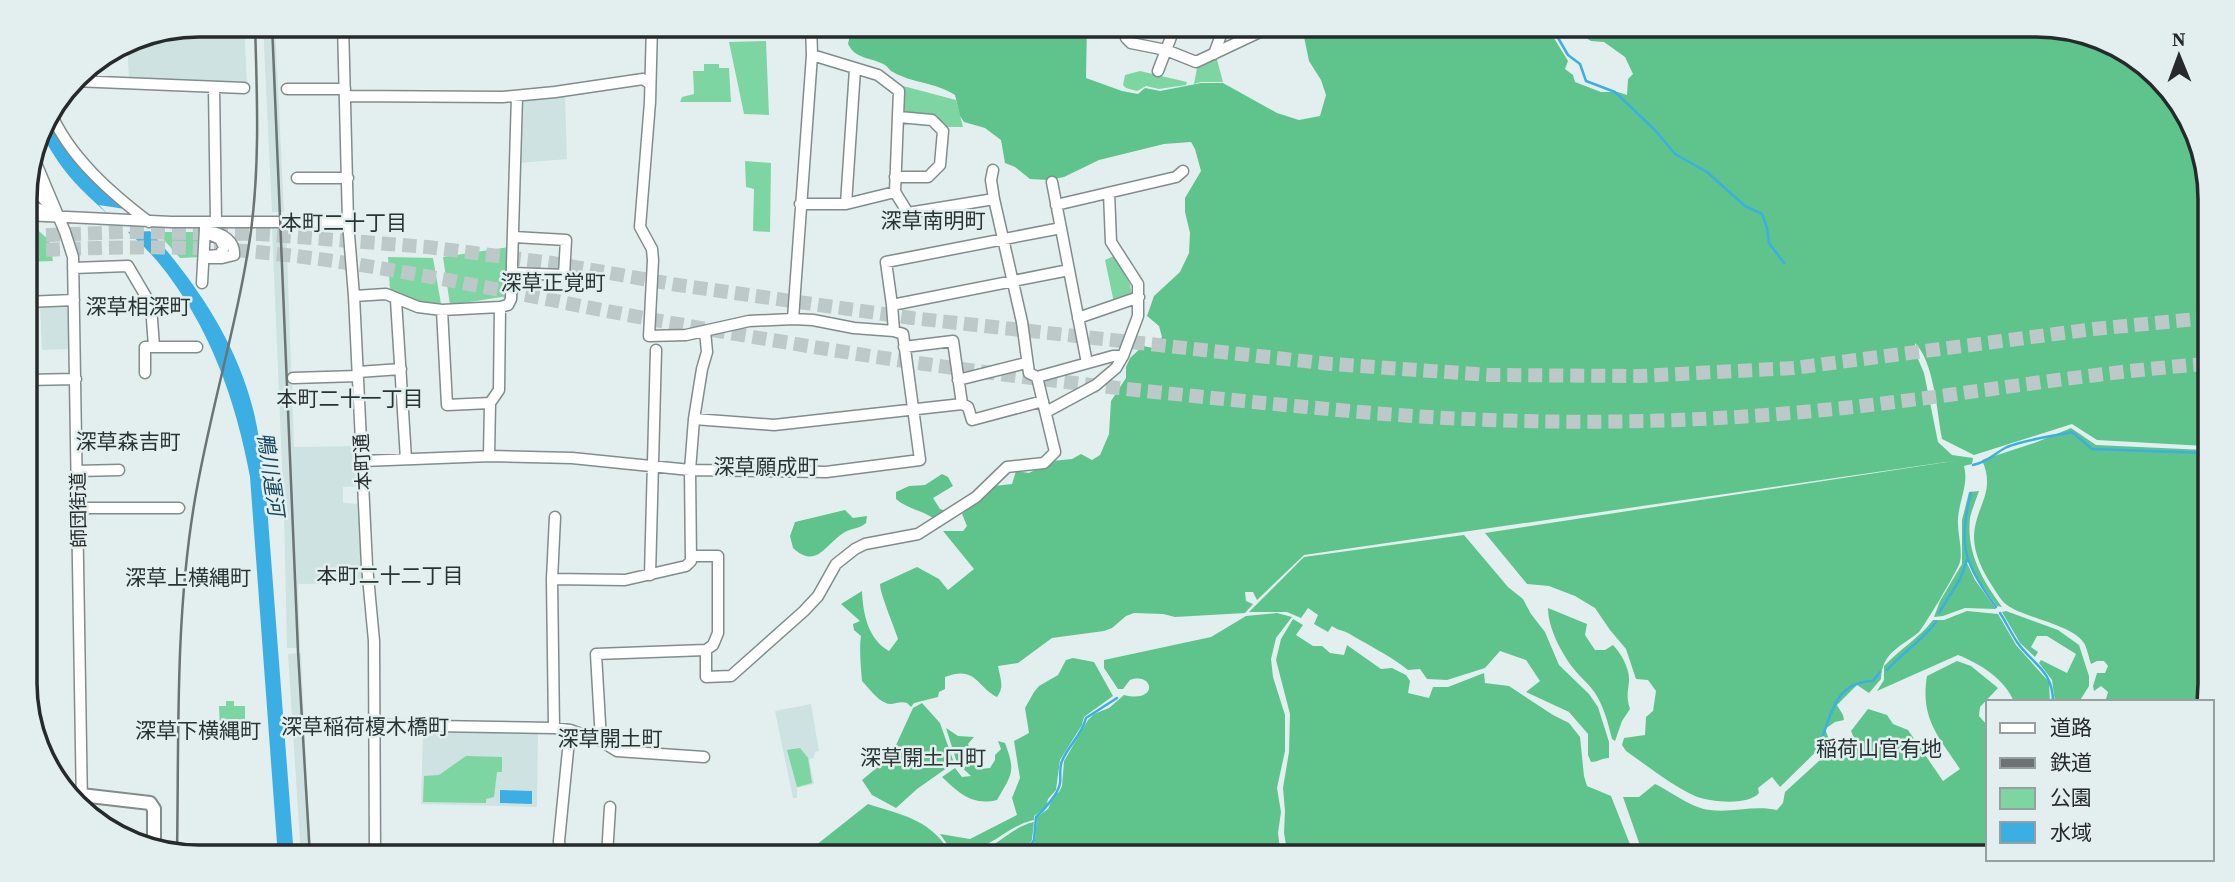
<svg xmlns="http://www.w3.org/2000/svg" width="2235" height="882" font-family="'Source Serif 4','Noto Sans JP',serif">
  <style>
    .built { fill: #cde2e1 }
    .green { fill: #7dd5a2 }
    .forest { fill: #5ec48c }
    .water { fill: #3bafe3 }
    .pier { fill: #e3efef }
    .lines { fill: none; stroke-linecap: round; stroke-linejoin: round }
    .stream { stroke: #3bafe3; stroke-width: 2.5 }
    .highway-tunnel { stroke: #bdc8c8; stroke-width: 14; stroke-dasharray: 14 7; stroke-linecap: butt }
    .minor-casing { stroke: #818d8c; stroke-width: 13 }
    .major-casing { stroke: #818d8c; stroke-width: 16 }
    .minor { stroke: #fff; stroke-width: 10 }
    .major { stroke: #fff; stroke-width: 12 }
    .rail { stroke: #6c7373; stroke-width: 2.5 }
    .labels { text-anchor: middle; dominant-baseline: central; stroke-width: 5; stroke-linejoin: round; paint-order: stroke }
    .street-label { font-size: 19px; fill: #262a2a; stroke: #e3efef }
    .neighbourhood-label { font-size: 21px; fill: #293333; stroke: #e3efef }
    .water-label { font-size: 21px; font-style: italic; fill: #1a495f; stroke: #e3efef }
    .rim { fill: none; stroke: #262a2a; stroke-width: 3.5 }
  </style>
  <rect width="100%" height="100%" fill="#e3efef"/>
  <path class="built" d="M198 25H244L247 84 129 80 127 41 132 38Z
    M263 25H275L284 212H272Z
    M565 94 567 159 520 163 521 99Z
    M272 227H286L294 447 358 446 359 486 343 487V503L360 504 362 583 298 584 300 648H287L284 512Z
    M67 303 69 349 42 350 40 304Z
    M301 653 306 768 312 857H301L288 654Z
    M811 704 819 751 815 752 814 758 809 759 814 784 797 788V798H793L775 711Z
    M423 730 538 732 537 807 421 804Z"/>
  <path class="green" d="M766 41 769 115 744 114 729 42Z
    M1216 56 1223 82H1201L1194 84 1198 63Z
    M704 64H719V68H729L731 102H680L682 97 694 94 693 71H704Z
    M1140 71 1187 82 1186 85 1159 89 1146 86 1137 91 1126 88 1123 85 1125 75Z
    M903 86 956 100 963 127H946L934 115 906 113 903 108Z
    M745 161 771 163 770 232 753 231 754 189 746 187Z
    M25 225H32L49 240 53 261 25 262Z
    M157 232H202V257L180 258Z
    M509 247 508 296 450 305 443 257Z
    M1114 256 1130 284 1132 297 1114 303 1105 260Z
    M388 257 433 258 441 304 414 303 390 290Z
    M226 701H234V706H245V728H228V734H220L219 706H226Z
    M800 748 808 758 812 783 797 787 787 750Z
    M466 756 502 757V772H497L494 797 486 799V803L423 802 424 776 439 775Z"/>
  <path class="forest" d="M1378 24 1546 25 1568 61 1565 69 1573 75 1575 82 1601 92H1618L1627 95 1628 79 1633 74 1625 57 1604 42 1591 41 1565 25H2037L2093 34 2168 84 2209 175 2205 446 2097 440 2072 424 1974 455 1942 439C1937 412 1934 362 1915 343V352L1924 373 1938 442 1952 455 1973 458 1972 464 1964 466C1969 484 1959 501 1958 519 1957 533 1963 549 1960 562 1959 568 1924 627 1919 632 1901 647 1882 652 1881 679L1869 693 1857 685 1837 705 1843 715 1844 720 1835 722 1825 729 1829 739 1780 787 1772 777 1758 788 1759 793C1748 806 1710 802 1695 796 1674 787 1646 765 1626 751L1622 745 1624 738 1645 735 1646 717 1653 711 1656 691 1648 680 1636 679 1626 649 1610 630 1595 608 1575 596 1549 586 1527 584 1485 533 1960 460 1304 555 1257 600 1253 592H1245L1246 601 1253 604 1245 613 1175 617 1163 614 1134 613 1126 616 1112 628 1104 631 1052 638 1018 663 998 666C1000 678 1005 687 997 697 976 686 976 665 945 677V689L939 692 938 697 914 703 911 707 907 703C900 701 896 704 890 704 879 703 869 688 862 681 861 668 859 648 861 636L854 630 853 624 860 621 841 604 862 591C863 614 868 639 889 651L898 639C894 626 880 594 880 584L917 567 939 579 948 590 974 569 943 531H963L967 526 962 514C973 504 985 499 994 486L1012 484 1016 471 1029 473 1052 461 1072 459 1081 454 1092 460 1100 455 1109 434 1111 401 1126 378V367L1130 358 1143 346 1153 348 1162 337 1159 326 1147 316 1154 296 1180 272 1189 253 1190 233 1185 212V198L1201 171 1195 149 1191 142 1164 144 1099 160 1064 177 1047 180 1030 179 1015 167 1005 163 1001 140 985 128 964 122 960 116 955 95C935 82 911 83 893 72 890 71 888 67 885 65 871 57 856 60 848 44L852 25H1087L1086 78 1122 91 1138 94 1145 88 1160 91 1201 83H1223L1277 113 1299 120 1320 116 1326 95 1321 80 1309 61 1303 32 1312 25H1365L1368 31Z
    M2071 428 2096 445 2205 450 2202 702H2098L2106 699 2108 692 2101 686 2094 691 2093 686 2097 673H2105L2108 666 2104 661H2097L2091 664C2089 658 2087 648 2084 643 2072 624 2024 618 2007 605 2001 601 1995 590 1991 584 1983 572 1974 553 1974 538 1974 507 1997 493 1982 460L2037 442Z
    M942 474 948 477 953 486 933 498 940 509 946 511 934 519C927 512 907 509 896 499V492L909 486 925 485Z
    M1979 491C1976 500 1972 509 1970 518 1966 553 1983 581 2002 607L1997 606 1978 580 1968 559 1966 561 1975 580 1996 609 1965 608 1943 616 1934 617 1940 601 1962 564V520L1969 492Z
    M845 510 853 518 867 516 866 523C859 529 852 528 845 532 825 544 817 570 793 548L790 536 795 522Z
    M1464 535 1508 587 1523 599 1531 614 1545 632 1559 665 1589 694 1598 707 1609 742V758C1602 758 1598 762 1591 762L1588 755V734L1569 712 1526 692 1540 681 1526 660 1500 651 1485 668 1447 680 1427 679 1420 669 1408 670C1389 655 1368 645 1348 633 1342 630 1337 630 1332 626L1328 632 1314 624 1318 615 1308 608 1301 618 1287 612H1249L1304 557Z
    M1548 608 1587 624 1585 635 1595 650H1605L1613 645C1621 653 1630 669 1629 681 1628 692 1626 697 1630 709L1622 721 1615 741 1612 739C1608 723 1604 707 1595 693 1589 684 1580 677 1573 668 1561 652 1548 628 1548 608Z
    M1967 611 1998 614 2016 645 2049 682 2050 702H2014C2006 680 1979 663 1958 655L1877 691 1884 680V666C1900 649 1919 638 1933 620H1944Z
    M2006 611 2058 630 2079 645 2089 676V686L2079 702H2055L2052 680 2039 663 2041 660 2067 673 2076 654 2047 636H2037L2031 647 2038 652 2035 657 2020 643 2002 612Z
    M1277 613 1292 617 1276 638 1271 659 1273 677 1285 715V751L1277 788 1281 812 1278 833 1281 857 1261 849 1251 851 1232 848 1228 857H1026L1035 841 1037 817 1048 809 1054 795 1059 792 1062 786 1064 761 1088 720 1094 714 1109 708 1124 695C1159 704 1154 671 1130 680L1123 689H1118L1104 668V660L1211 637 1246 616Z
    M1293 619 1303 625 1296 635 1313 646H1322L1330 653 1344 655 1347 645 1381 669 1392 668 1406 675 1410 681 1408 693 1429 698 1433 687H1448L1484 673 1485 683 1509 686 1553 715 1569 723 1580 737 1584 776 1587 786 1611 796 1635 857H1303L1300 852 1293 853 1288 857 1284 833 1285 811 1283 788 1289 752 1290 714 1276 660 1281 639Z
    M1073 658 1094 662 1113 696 1084 717 1082 725 1060 760 1056 790 1048 799 1046 807 1034 816V820C1001 827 988 858 949 847L940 834 970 839 1017 815 1012 798 1020 778 1014 741 1029 733 1025 708 1034 692 1039 686 1058 675 1066 660Z
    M1957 661 1971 666 1998 688 1980 707 1979 716 1988 726V857H1644L1623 797H1639L1655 784C1672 792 1691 808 1710 810 1732 813 1754 805 1777 810L1783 803 1785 792 1831 750 1840 746 1849 749 1856 743 1851 731 1868 709 1887 715 1893 724 1908 730 1943 781 1960 769C1938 736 1920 718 1927 676Z
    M922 703 940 723 954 763 917 789 896 808 872 795 862 780 891 756 913 708Z
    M946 728 958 736 974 737 968 744 979 769 990 768 995 760V755L1001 749 998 741 1005 743C1016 772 1012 774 997 800 972 806 959 793 942 777L955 768 962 777 971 776 957 763Z
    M868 804C901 815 927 818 948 849 961 853 984 852 996 843 1008 835 1019 825 1034 822L1032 840 1022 857H861L858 852 844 857H836L831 850 819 857H801Z"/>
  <path class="water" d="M49 113 57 131C134 214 224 295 253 409 258 428 260 448 264 467L294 857H278L250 477C236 400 209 324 158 262 135 235 105 214 80 188 64 172 51 152 40 131L43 121Z
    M500 790 532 791V804L500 803Z"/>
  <path class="pier" d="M99 205 131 210 154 231 125 232Z"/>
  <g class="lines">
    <path class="stream" d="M1550 24 1568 55 1580 64 1586 81 1615 92 1655 130 1675 154 1707 172 1745 206 1762 214 1767 228 1769 243 1784 263
      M1973 465C1988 462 1995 453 2007 447 2023 440 2054 436 2072 432L2092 449 2205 453
      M1971 493C1957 546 1965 564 1996 607
      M1939 613 1960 579 1967 560
      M2000 613C2006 622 2011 633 2017 642 2033 665 2053 670 2053 702
      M1887 670C1903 652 1922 641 1936 622
      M1821 741C1832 712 1836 682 1873 681L1880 672
      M1024 857 1034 840 1036 817C1044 810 1059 793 1060 783 1061 776 1059 768 1062 761 1068 746 1082 735 1086 718L1117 698"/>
    <path class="highway-tunnel" d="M25 236 124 232 259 234 428 247 552 263 678 285 912 318 1331 364 1490 375 1640 376 1794 368 2094 329 2207 318
      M25 251C102 247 180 245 257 252 356 261 453 281 551 300 630 316 710 330 790 343 971 374 1155 393 1338 410 1488 424 1640 426 1790 413 1929 402 2067 374 2206 364"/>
    <defs>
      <path id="minor" d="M343 24 348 222 354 296 367 566 374 641 375 857
        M1127 24 1126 38 1131 43 1166 50 1196 62 1277 24
        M811 29H841L843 24
        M1214 54 1225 24
        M90 64 91 81
        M1158 71 1176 24
        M74 81 244 88
        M214 88 216 222
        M287 89H345
        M346 96 503 97 555 92 643 79 650 84
        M50 111C69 157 111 193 149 222
        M33 156 65 232 73 257 82 808
        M993 170 991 180 994 199
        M28 175 40 195 54 210
        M895 177H928L940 165 943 131 932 120 899 117
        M297 178H348
        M1052 182 1087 363
        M800 204H846L895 192
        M846 204 855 69
        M25 205 49 212
        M1056 205 1176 177 1183 171
        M25 215 171 222H348
        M210 232C222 233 235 241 234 255L222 258H206V256L220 255 224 247 220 239 209 234Z
        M73 268 128 266 151 305 154 347H145V373
        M512 273 564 275 566 240 514 237
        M202 283 205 228
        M354 296 386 294 418 307 442 310 500 307 508 305 511 299 517 96
        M396 300 406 459
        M26 302 74 300
        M892 305 886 262 1061 228
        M442 310 447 405 490 403
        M1078 318 1139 297
        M793 319 812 55 811 24
        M894 331 892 305 1069 270
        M154 347H197
        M904 347 953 341 962 404 968 407 972 420 1043 401
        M358 372 401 369
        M1037 377 1113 356H1123
        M293 378 358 376
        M26 380 76 379
        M958 380 1026 363
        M1046 412 1096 385 1116 368 1123 356 1138 316V284L1111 242 1109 193
        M694 419 774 425 962 404
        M489 456 490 403 499 390 500 307
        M362 461 491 456 572 458 690 470 826 472 920 460 903 334 894 331 854 328 813 320 793 319 749 321 686 335 649 336 653 260 652 249 640 227 650 102 652 24
        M77 471 119 470
        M78 508H179
        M650 575 656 350
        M552 579 625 580 686 566 691 561 690 470 694 419 702 369 707 352 705 331
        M706 650V677L731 676 804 611 818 596 836 564 855 549 865 544 918 534 976 497 1007 467 1044 463 1055 452 1037 377 1029 373 1022 322 994 199 908 213 895 192 899 91 878 75 812 55
        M373 725 554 728 570 730 601 741 617 751 704 757
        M554 728 552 579 555 517
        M601 741 596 654 706 650 713 645 718 633V556H691
        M66 795H81
        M560 851 613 857
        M607 856 610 807
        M557 857 560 851 559 841 570 730"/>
      <path id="major" d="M81 795 150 803 154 809V850"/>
    </defs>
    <use href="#minor" class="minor-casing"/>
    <use href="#major" class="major-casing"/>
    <use href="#minor" class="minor"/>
    <use href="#major" class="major"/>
    <path class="rail" d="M272 24 298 651 310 857
      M177 854C179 737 175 621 194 505 209 413 238 323 251 231 260 162 257 94 255 24"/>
  </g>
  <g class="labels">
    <g class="street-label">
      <text transform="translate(362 462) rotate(-93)">本町通</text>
      <text transform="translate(78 510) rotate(-91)">師団街道</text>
    </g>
    <g class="neighbourhood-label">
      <text x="933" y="220">深草南明町</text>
      <text x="344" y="222">本町二十丁目</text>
      <text x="553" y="282">深草正覚町</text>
      <text x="138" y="306">深草相深町</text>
      <text x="350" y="398">本町二十一丁目</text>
      <text x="128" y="441">深草森吉町</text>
      <text x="766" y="466">深草願成町</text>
      <text x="390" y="575">本町二十二丁目</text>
      <text x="188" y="577">深草上横縄町</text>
      <text x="365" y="726">深草稲荷榎木橋町</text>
      <text x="198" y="730">深草下横縄町</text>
      <text x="610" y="738">深草開土町</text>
      <text x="1879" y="748">稲荷山官有地</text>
      <text x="923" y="757">深草開土口町</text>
    </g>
    <g class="water-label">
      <text transform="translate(271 474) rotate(82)">鴨川運河</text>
    </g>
  </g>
  <path d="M0 0H2235V882H0ZM199 37H2036A162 162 0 0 1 2198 199V683A162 162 0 0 1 2036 845H199A162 162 0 0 1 37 683V199A162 162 0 0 1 199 37Z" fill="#e3efef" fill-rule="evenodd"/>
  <path class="rim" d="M199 37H2036A162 162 0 0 1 2198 199V683A162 162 0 0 1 2036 845H199A162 162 0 0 1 37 683V199A162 162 0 0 1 199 37Z"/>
  <rect x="1986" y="700" width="228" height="161" fill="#e3efef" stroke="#97a0a0" stroke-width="2"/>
  <rect x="2000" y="723" width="35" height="10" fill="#ffffff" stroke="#97a0a0" stroke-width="2"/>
  <text x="2050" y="735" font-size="21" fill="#262a2a">道路</text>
  <rect x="2000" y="758" width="35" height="10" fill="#6c7373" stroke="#97a0a0" stroke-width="2"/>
  <text x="2050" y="770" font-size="21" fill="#262a2a">鉄道</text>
  <rect x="2000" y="788" width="35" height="21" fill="#7dd5a2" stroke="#97a0a0" stroke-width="2"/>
  <text x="2050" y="805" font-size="21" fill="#262a2a">公園</text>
  <rect x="2000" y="822" width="35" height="21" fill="#3bafe3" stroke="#97a0a0" stroke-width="2"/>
  <text x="2050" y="840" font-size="21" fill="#262a2a">水域</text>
  <g transform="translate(2179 56) rotate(359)" stroke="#e3efef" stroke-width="5" paint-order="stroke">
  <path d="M0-5L12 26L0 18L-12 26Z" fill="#262a2a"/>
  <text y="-10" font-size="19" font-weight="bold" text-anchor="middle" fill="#262a2a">N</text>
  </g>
</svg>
